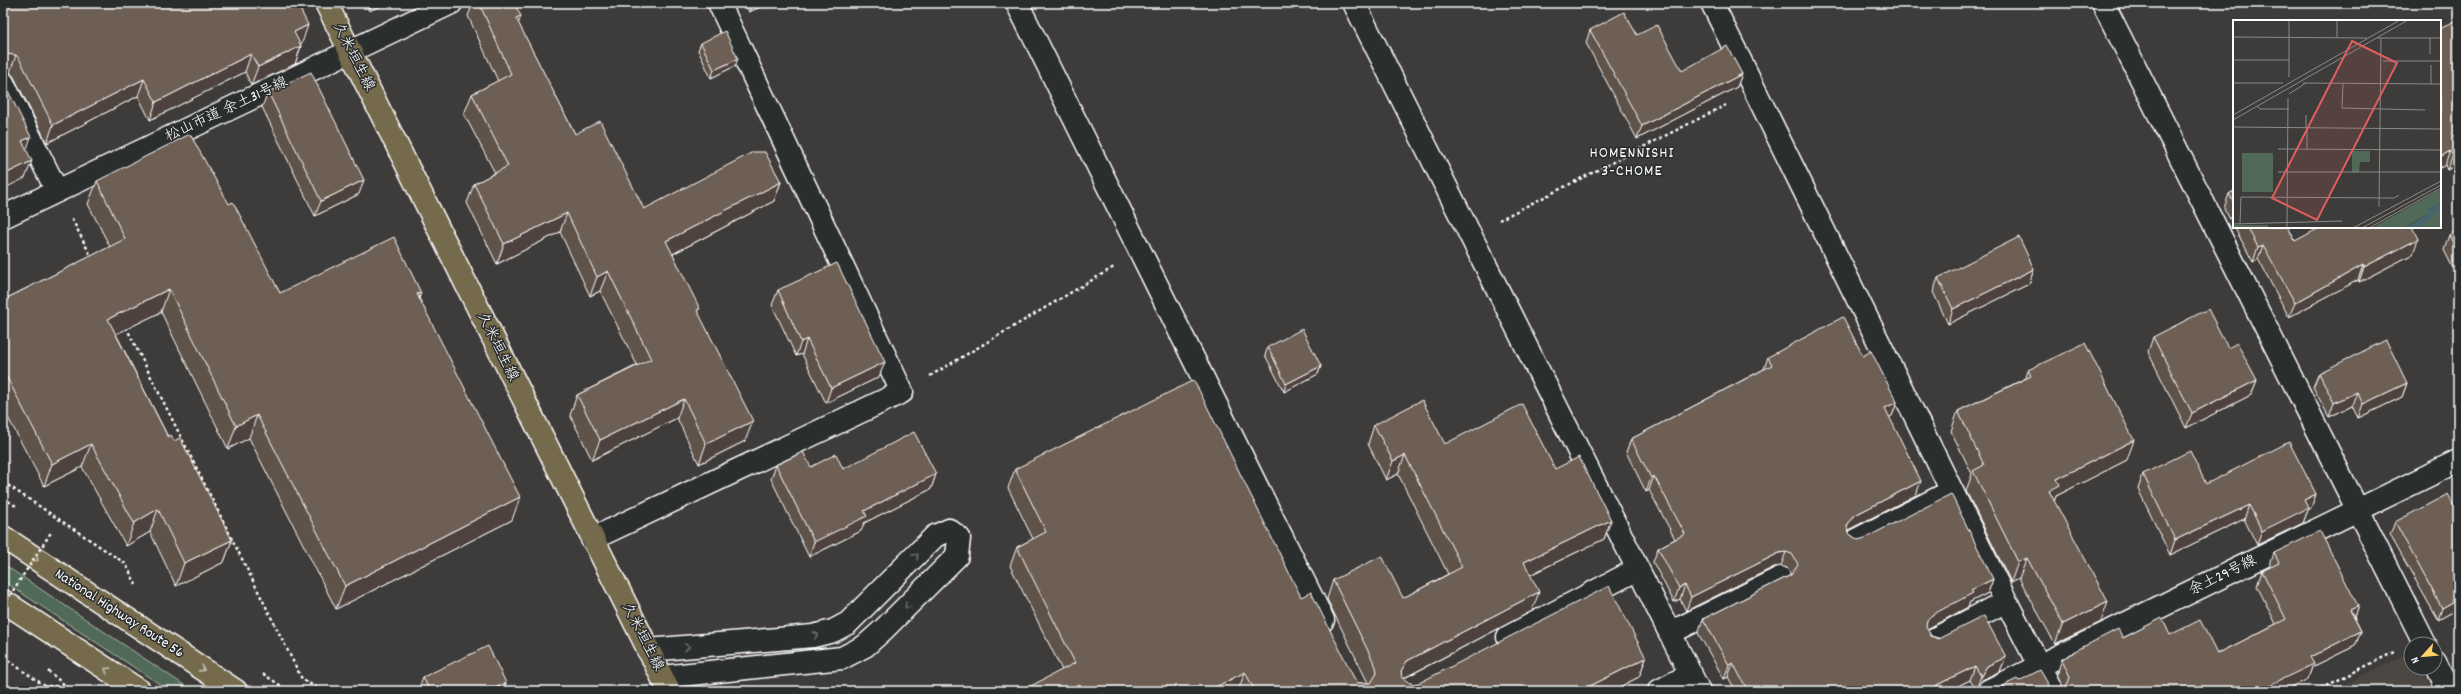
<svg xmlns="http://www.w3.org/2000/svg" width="2461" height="694" font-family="Dekko,'Klee One',sans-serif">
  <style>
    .built { fill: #4c4642 }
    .green { fill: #516a58; stroke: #a8b4ac }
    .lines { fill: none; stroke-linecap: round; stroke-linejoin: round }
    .minor-casing { stroke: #fff; stroke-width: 25 }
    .major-casing { stroke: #fff; stroke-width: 25 }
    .highway-casing { stroke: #fff; stroke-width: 25 }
    .path { stroke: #fff; stroke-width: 2.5; stroke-dasharray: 3 3; stroke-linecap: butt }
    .minor { stroke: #2a2d2e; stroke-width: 22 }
    .major { stroke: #746b4b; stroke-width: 22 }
    .highway { stroke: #746b4b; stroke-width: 22 }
    .path-bridge { stroke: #fff; stroke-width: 2.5; stroke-dasharray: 3 3; stroke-linecap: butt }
    .wall { fill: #5f5249; stroke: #fff }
    .shaded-wall { fill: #4d423c; stroke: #fff }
    .building { fill: #6e5f55; stroke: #fff }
    .oneway { stroke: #6a6c6d }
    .oneway2 { stroke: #c0bcae }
    .labels { text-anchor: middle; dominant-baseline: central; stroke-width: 3; stroke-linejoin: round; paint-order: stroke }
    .street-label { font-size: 15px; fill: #fff; stroke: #2a2d2e }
    .neighbourhood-label { font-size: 16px; letter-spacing: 1px; fill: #fff; stroke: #2a2d2e }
    .inset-road { fill: none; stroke: #8b8a89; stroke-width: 1 }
    .view { fill: #e05e5e; fill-opacity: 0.15; stroke: #e05e5e; stroke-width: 2 }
    .inset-edge { fill: none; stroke: #fff; stroke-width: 2 }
  </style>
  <rect width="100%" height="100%" fill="#3e3c3a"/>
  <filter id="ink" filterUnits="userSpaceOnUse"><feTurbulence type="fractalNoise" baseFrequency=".025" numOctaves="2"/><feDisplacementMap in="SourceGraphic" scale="8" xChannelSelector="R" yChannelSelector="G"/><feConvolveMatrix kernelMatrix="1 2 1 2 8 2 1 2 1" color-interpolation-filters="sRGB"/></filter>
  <g filter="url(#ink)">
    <path class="built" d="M2411 652V668H2422L2433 691H2331Z"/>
    <path class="green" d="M3 564 193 691H170L3 581Z"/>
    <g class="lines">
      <defs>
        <path id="minor" d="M1017 3 1323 620
          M1354 3 1699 691
          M1712 3 2006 601 2052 691
          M2103 3 2425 644
          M3 83 57 191
          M3 217 451 3
          M592 539 902 392 719 3
          M1854 541 1952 491
          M1670 633 1780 578
          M1508 637 1638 569
          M1933 640 2006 601
          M648 650 813 636 833 631 848 623 935 536 949 530 959 538 957 556 884 629 865 646 842 658 662 677
          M2435 663 2449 691
          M1659 691 1691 674
          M1988 691 2458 461"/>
        <path id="major" d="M326 3 669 691"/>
        <path id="highway" d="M3 537 236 691
          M3 601 140 691"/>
      </defs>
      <use href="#minor" class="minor-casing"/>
      <use href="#major" class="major-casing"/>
      <use href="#highway" class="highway-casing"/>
      <path class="path" d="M72 219 92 258
        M1499 220 1726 105
        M126 327 302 679 322 691
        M930 376 1114 267
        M3 482 126 564 136 585
        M3 498 16 506
        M3 657 45 686 66 687 74 691
        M48 671 66 686
        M263 674 289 691
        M2316 691 2394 652"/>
      <use href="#minor" class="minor"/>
      <use href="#major" class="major"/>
      <use href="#highway" class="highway"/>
      <path class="path-bridge" d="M3 606 52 531"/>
    </g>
    <path class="wall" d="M3 3 302 43 300 44 301 46 295 64 251 85 245 72 150 120 138 96 47 143 14 77 10 72H3Z
      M366 3H387L369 11Z
      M473 3H514L518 23 575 134 644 209 781 182 774 201 673 254 698 313 745 441 699 464 677 418 592 460 570 415 577 395 637 365 600 291 590 296 560 232 497 264 467 203 474 184 495 173 464 114 472 94 498 81 468 16Z
      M745 3H769L749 12Z
      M2440 29 2458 164 2447 170 2445 165 2440 168Z
      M1590 30 1637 35 1682 71 1742 74 1737 87 1637 139 1586 43Z
      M701 43 735 66 711 78 698 50Z
      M268 92 359 194 315 216 262 107Z
      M97 181 229 204 280 293H421L419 298 512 520 336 609 249 438 228 449 161 312 116 334 168 437 232 540 224 562 176 586 150 532 126 546 82 467 44 486 3 408V300L110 247 88 204Z
      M2234 191V227H2288L2295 241 2413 254 2359 282 2358 280 2289 317 2258 259 2253 262 2224 208 2229 194Z
      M2458 230V278L2444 250 2449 235Z
      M2034 269 2029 284 1948 324 1933 292 1938 278Z
      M778 290 879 377 826 403 802 354 796 356 772 305Z
      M2153 337 2228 348 2257 380 2251 395 2186 428 2148 352Z
      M1268 347 1321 366 1318 374 1284 392 1265 355Z
      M1863 356 1897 402 1892 416 1889 417 1916 495 1848 530V533L1858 540 1993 579 1988 593 1970 602 1968 607 1927 629 1931 636 2006 657 2000 671 1982 680 1976 690 1970 680 1948 691H1736L1728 677 1724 679 1698 633 1703 619 1791 575 1787 568 1781 566 1774 567 1686 611 1680 599 1674 602 1653 562 1658 548 1675 539 1649 490 1646 492 1626 452 1631 439 1764 369 1768 357Z
      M2028 370 2127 460 2056 496 2054 502 2101 622 2055 644 2019 578 2011 582 1966 491 1972 474 1951 431 1958 411 2026 378Z
      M2319 373 2407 383 2402 397 2358 418 2352 406 2329 417 2313 387Z
      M1374 425 1445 444 1555 469 1611 520 1604 539 1530 575 1532 611 1403 679 1412 684 1646 658 1639 677 1611 691H1239L1062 670 1010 566 1017 547 1033 539 1008 488 1015 469 1301 597 1354 678 1358 683H1368L1327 599 1333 580 1403 598 1448 574 1398 474 1386 480 1368 444Z
      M776 465 811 467 936 474 931 489 864 523 861 531 809 557 771 479Z
      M2143 474 2206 484 2316 494 2311 508 2308 510 2303 523 2257 545 2244 519 2170 555 2138 489Z
      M2395 522 2458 609 2438 620 2390 535Z
      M2274 553 2358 606 2354 617 2361 631 2355 646 2312 667 2308 679 2283 691H1985L1987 687 1998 688 2019 681 2050 687H2063L2057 674 2062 659 2071 654 2073 652 2123 638 2170 635 2217 654 2276 624 2257 586 2262 571 2269 568Z
      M423 677 506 683 503 691H418Z"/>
    <path class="shaded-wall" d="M372 3H387L369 11Z
      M753 3H769L749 12Z
      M521 16 514 36 516 18Z
      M308 25 302 43 288 50 294 32Z
      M301 46 295 64 251 85 258 67Z
      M4 54 16 55 10 72H3V55Z
      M251 54 245 72 150 120 156 102Z
      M738 59 735 66 711 78 714 70Z
      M1742 74 1737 87 1637 139 1642 126Z
      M144 79 138 96 47 143 53 125Z
      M31 137 25 154 22 141Z
      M2450 151 2445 165 2440 168V157Z
      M2458 153V164L2447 170 2453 156Z
      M32 161 25 178 3 189V175Z
      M364 180 359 194 315 216 321 201Z
      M781 182 774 201 659 261 666 241Z
      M567 213 560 232 497 264 504 244Z
      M2418 239 2413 254 2359 282 2364 267Z
      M2263 245 2258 259 2253 262 2258 247Z
      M2363 265 2358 280 2289 317 2295 303Z
      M2034 269 2029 284 1948 324 1953 309Z
      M608 271 600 291 590 296 597 277Z
      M169 289 161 312 100 342 108 319Z
      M421 293 412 315 417 294Z
      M807 339 802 354 796 356 801 342Z
      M885 362 879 377 826 403 831 388Z
      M1321 366 1318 374 1284 392 1286 384Z
      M2257 380 2251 395 2186 428 2192 413Z
      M2407 383 2402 397 2358 418 2363 404Z
      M2357 392 2352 406 2329 417 2334 403Z
      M684 399 677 418 592 460 600 440Z
      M1897 402 1892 416 1880 422 1885 408Z
      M257 415 249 438 228 449 236 426Z
      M753 421 745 441 699 464 706 444Z
      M2134 440 2127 460 2056 496 2053 505 2049 491 2057 479Z
      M91 444 82 467 44 486 52 464Z
      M1405 455 1398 474 1386 480 1393 461Z
      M936 474 931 489 864 523 861 531 809 557 814 542 864 511Z
      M1654 476 1649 490 1646 492 1651 478Z
      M1921 481 1916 495 1848 530 1842 540 1847 526 1853 516Z
      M2316 494 2311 508 2308 510 2303 523 2257 545 2262 531 2304 500Z
      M520 497 512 520 336 609 345 586Z
      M2249 505 2244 519 2170 555 2175 540Z
      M158 509 150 532 126 546 134 523Z
      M1611 520 1604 539 1517 581 1524 562Z
      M232 540 224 562 176 586 184 563Z
      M1786 552 1781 566 1774 567 1686 611 1691 597 1779 553Z
      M2027 558 2019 578 2011 582 2018 562Z
      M1993 579 1988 593 1970 602 1968 607 1927 629 1922 634 1927 620 1932 615 1971 590Z
      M1685 585 1680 599 1674 602 1679 588Z
      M1539 592 1532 611 1400 680 1401 671 1407 661Z
      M2458 599V609L2438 620 2442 608Z
      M2108 602 2101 622 2055 644 2063 624Z
      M2358 606 2353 620 2350 610Z
      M2361 631 2355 646 2312 667 2308 679 2283 691H2259L2310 657Z
      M2006 657 2000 671 1982 680 1976 690 1981 676 1987 666Z
      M1646 658 1639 677 1611 691H1586V688Z
      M1733 663 1728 677 1724 679 1729 665Z
      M1975 666 1970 680 1948 691H1925Z
      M1245 672 1238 691H1208Z
      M506 683 503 691H492L493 689Z
      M2258 687 2256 691H2250Z"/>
    <path class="building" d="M3 3H297L308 25 294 32 301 46 258 67 251 54 156 102 144 79 53 125 20 60 16 55 4 54 3 55Z
      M479 3H514L521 16 516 18 575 134 600 121 644 209 753 152H765L781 182 666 241 700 309 697 310 753 421 706 444 684 399 600 440 577 395 651 359 608 271 597 277 567 213 504 244 474 184 508 166 472 94 511 74Z
      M1624 12 1637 35 1657 25 1682 71 1727 46 1742 74 1642 126 1590 30Z
      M2458 19V153L2453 156 2450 151 2440 157V29Z
      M725 31 738 59 714 70 701 43Z
      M311 72 364 180 321 201 268 92Z
      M3 81 31 137 22 141 32 161 3 175Z
      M190 134 229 204 233 202 280 293 394 237 421 293 417 294 520 497 345 586 257 415 236 426 169 289 108 319 168 437 171 435 174 441 180 438 232 540 184 563 158 509 134 523 91 444 52 464 3 370V300L125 239 97 181Z
      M2234 191V203L2229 194Z
      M2247 227H2288L2295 241 2321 227H2412L2418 239 2364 267 2363 265 2295 303 2263 245 2258 247Z
      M2458 230V253L2449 235Z
      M2019 237 2034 269 1953 309 1938 278Z
      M837 263 885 362 831 388 807 339 801 342 778 290Z
      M2208 309 2228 348 2237 343 2257 380 2192 413 2153 337Z
      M1843 317 1863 356 1871 351 1897 402 1885 408 1921 481 1853 516 1847 526 1848 533 1858 540 1865 538 1951 494 1993 579 1971 590 1973 593 1932 615 1927 620 1926 626 1931 636 1938 639 1984 616 2006 657 1987 666 1981 676 1975 666 1925 691H1748L1733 663 1729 665 1703 619 1791 575 1798 564 1792 554 1786 552 1779 553 1691 597 1685 585 1679 588 1658 548 1685 534 1654 476 1651 478 1631 439 1772 365 1768 357Z
      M1302 329 1321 366 1286 384 1268 347Z
      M2386 340 2407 383 2363 404 2357 392 2334 403 2319 373Z
      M2085 343 2134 440 2057 479 2060 485 2049 491 2108 602 2063 624 2027 558 2018 562 1973 471 1984 465 1958 411 2031 376 2028 370Z
      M1194 380 1301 597 1311 592 1354 678 1358 683H1371L1377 673 1376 667 1333 580 1382 556 1403 598 1462 567 1405 455 1393 461 1374 425 1422 400 1445 444 1522 404 1555 469 1579 457 1611 520 1524 562 1539 592 1407 661 1401 671 1402 678 1412 684 1419 683 1609 586 1646 658 1586 688 1588 691H1255L1245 672 1208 691H1021L1075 663 1017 547 1046 532 1015 469Z
      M914 432 936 474 864 511 867 516 814 542 776 465 803 452 811 467 836 454 843 469Z
      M2289 442 2316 494 2304 500 2308 508 2262 531 2249 505 2175 540 2143 474 2190 451 2206 484Z
      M2448 494 2458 513V599L2442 608 2395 522Z
      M2320 531 2358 606 2350 610 2361 631 2310 657 2314 664 2259 690 2258 687 2250 691H1989L1987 687 1998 688 2017 679 2019 681 2040 670 2050 687 2063 688 2068 683 2070 677 2062 659 2073 653V652L2118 629 2123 638 2162 618 2170 635 2200 620 2217 654 2286 619 2262 571 2279 563 2274 553Z
      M488 646 506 683 493 689V691H430L423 677Z"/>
    <defs><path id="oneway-chevron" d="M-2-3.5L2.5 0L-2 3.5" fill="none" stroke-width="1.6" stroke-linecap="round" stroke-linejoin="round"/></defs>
    <g class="oneway">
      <use href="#oneway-chevron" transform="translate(916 556) rotate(-46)"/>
      <use href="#oneway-chevron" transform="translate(907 606) rotate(135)"/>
      <use href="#oneway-chevron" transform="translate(816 635) rotate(-11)"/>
      <use href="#oneway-chevron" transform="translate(687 647) rotate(-5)"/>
    </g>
    <g class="oneway2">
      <use href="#oneway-chevron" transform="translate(36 559) rotate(33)"/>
      <use href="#oneway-chevron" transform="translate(202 669) rotate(33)"/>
      <use href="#oneway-chevron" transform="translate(107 670) rotate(-147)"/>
    </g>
  </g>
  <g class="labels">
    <g class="street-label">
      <text transform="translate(353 57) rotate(63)">久米垣生線</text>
      <text transform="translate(227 110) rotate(-25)">松山市道 余土31号線</text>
      <text transform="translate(497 347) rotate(64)">久米垣生線</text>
      <text transform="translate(2223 576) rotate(-26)">余土29号線</text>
      <text transform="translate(119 614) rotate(33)">National Highway Route 56</text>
      <text transform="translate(642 637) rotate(63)">久米垣生線</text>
    </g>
    <g class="neighbourhood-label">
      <text x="1632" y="153">HOMENNISHI<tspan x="1632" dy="18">3-CHOME</tspan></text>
    </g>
  </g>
  <g transform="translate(2233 20)">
    <rect width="208" height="208" fill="#3e3c3a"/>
    <path d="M119 131H137V142H127L126 152H119ZM9 133H40V172H9ZM208 169V182L195 189V194L177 204 171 208H139ZM208 189V208H186L190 202ZM0 205H35V208H0Z" fill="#516a58"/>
    <path d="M208 182V189L186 208H171L195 194V189Z" fill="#47636c"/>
    <path class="inset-road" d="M104 0V17M0 17 134 18M144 18H208M197 34V18M0 40H56M150 41H208M56 57V0M0 63H50M70 63 208 64M110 64 109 88 192 90M198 64V45M56 74 73 63M24 86 27 89H56M0 95 167 0M0 100 175 0M0 107 208 109M73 108V95M74 108V129M45 129 208 130M45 152H208M146 187 148 18M0 204 109 201M7 204 8 177 161 178 166 175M54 208 55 78M120 208 208 161M129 208 208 165M136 208 208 168"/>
    <path class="view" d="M119 21 164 43 84 200 39 178Z"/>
    <rect width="208" height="208" class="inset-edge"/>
  </g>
  <rect width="2461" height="694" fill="none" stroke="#2a2d2e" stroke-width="16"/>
  <rect x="8" y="8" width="2445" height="678" fill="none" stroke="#fff" stroke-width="1.5" filter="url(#ink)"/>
  <g transform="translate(2423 656) rotate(243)"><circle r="19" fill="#2a2d2e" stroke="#7f8182"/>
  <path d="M0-3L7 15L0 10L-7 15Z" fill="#ffd166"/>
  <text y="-6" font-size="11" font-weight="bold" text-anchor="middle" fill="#ffffff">N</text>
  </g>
</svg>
